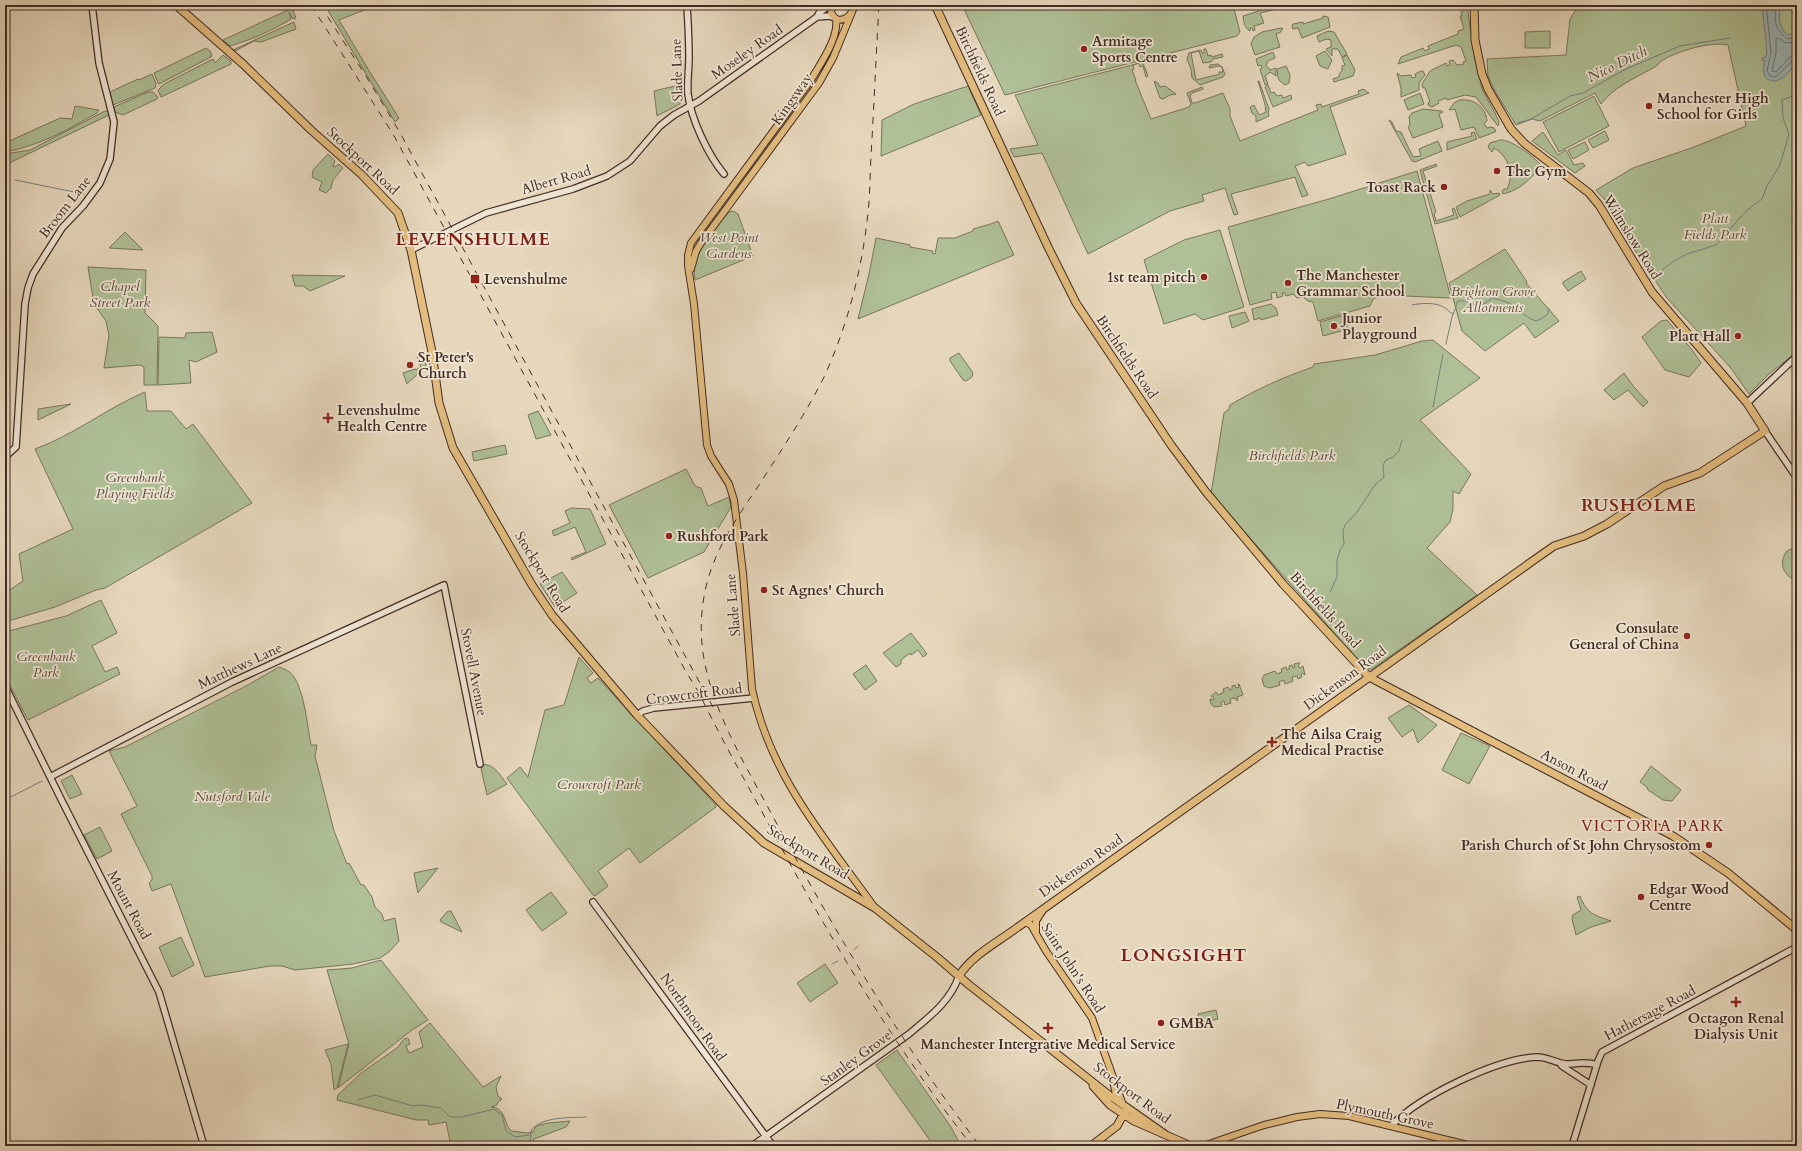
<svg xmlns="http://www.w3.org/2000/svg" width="1802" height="1151" font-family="Cardo,serif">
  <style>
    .green { fill: #afbf96; stroke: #78765c }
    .water { fill: #9ab7bb; stroke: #777f7e }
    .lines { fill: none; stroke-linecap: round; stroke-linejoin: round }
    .shore { stroke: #6e726f; stroke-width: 1 }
    .stream { stroke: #777f7e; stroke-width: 1 }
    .secondary-casing { stroke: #422c23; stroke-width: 8 }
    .primary-casing { stroke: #422c23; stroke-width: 8 }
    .highway-casing { stroke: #422c23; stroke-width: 9 }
    .secondary { stroke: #efe5d3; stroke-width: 5.5 }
    .primary { stroke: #e3bc7e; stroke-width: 6 }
    .highway { stroke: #e3bc7e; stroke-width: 7 }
    .rail { stroke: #422c23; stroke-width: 1; stroke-dasharray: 7 7; stroke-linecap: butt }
    .poi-dot { fill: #8f2418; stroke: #efe5d3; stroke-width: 1.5 }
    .labels { text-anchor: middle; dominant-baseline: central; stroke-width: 3.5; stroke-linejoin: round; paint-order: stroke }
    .poi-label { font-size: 14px; font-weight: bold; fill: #422c23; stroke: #efe5d3; text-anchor: start }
    .street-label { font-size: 14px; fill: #422c23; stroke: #efe5d3 }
    .park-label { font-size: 14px; font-style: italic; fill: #58493a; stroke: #efe5d3 }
    .water-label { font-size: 15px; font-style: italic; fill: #544841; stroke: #efe5d3 }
    .quarter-label { font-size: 16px; letter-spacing: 1px; fill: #7a1f14; stroke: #efe5d3 }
    .district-label { font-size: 18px; font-weight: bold; letter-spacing: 1px; fill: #7a1f14; stroke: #efe5d3 }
  </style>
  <rect width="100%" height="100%" fill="#e6d7bc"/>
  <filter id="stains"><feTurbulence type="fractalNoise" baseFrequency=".005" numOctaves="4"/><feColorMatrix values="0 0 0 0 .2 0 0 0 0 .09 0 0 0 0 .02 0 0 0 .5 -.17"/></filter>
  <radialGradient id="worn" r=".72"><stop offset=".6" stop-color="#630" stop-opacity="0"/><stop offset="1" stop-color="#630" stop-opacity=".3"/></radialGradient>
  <path class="green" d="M285 5H291L296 18 293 19 289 12 291 19C273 30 251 40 230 46L223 40 288 10Z
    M342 5H377L339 20 368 69 399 118 395 122 327 9Z
    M962 5H1233L1240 32 1237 36 1005 95Z
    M1257 5H1293L1260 13 1264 23 1254 26 1255 30 1253 31 1252 28H1250V31C1244 28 1244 22 1243 16L1259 11Z
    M1459 5H1467L1470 28 1482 89 1495 113 1499 122 1498 126 1476 97 1465 95 1447 100 1446 98 1438 101 1439 103 1432 107 1428 105V103L1430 102 1425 88H1423L1422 84 1430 71 1446 63 1447 66 1450 65 1449 61 1453 60 1457 65 1464 64 1463 62 1466 61 1461 47 1456 45 1398 64 1401 57 1423 48 1425 51 1429 49 1428 46 1458 34V31L1464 29 1460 16H1462L1461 12 1463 11 1461 7Z
    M1579 5H1797V352L1770 373 1749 394 1730 367 1667 298 1628 240 1605 200 1596 190 1633 168 1694 147 1746 126 1728 45C1711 41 1678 51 1663 60 1659 63 1656 67 1651 69 1632 80 1615 86 1601 104L1595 93 1540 121 1532 119 1516 125 1496 93 1488 76 1487 59 1566 55 1570 19Z
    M1323 16 1328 17 1330 27 1302 38 1298 28 1293 29 1292 26 1293 24 1303 22V24L1323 18Z
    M294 22 296 29 261 42 254 41 235 51 233 50Z
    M1281 28 1283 29 1281 30V32L1276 34 1280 47 1255 55 1251 44 1254 37 1262 32Z
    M1328 31 1334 32 1347 54 1342 57 1338 49H1332V56L1326 49 1331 47V40L1326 39 1319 42 1317 36Z
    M1550 31V48H1525V32Z
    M206 48 210 51 212 56 207 59 159 84 158 83 154 73Z
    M1204 49H1206L1208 56 1211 55 1212 57 1222 54 1223 57 1213 59 1211 62 1203 63 1199 51 1191 53 1196 80 1220 74 1219 72H1223L1222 67 1218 66 1209 68 1210 65 1218 64 1222 67 1225 74 1223 77 1200 85 1192 78 1191 69 1187 59 1189 53 1201 50 1202 53H1204Z
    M1325 51 1332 60 1328 69 1320 66 1316 56Z
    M1273 52 1275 58 1268 61 1266 65 1270 70 1276 68V76L1270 72 1265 76 1268 84 1265 85 1260 69 1262 68 1261 65 1258 66 1256 59Z
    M223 55 231 61V64L161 97 158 90 164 84 213 59 215 63Z
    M1347 55 1355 70 1353 76 1334 82 1333 79 1339 77V74L1342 71V66L1345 65 1342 58Z
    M1139 63 1133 65 1134 69 1132 70 1136 80H1135L1151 119 1189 107 1191 104 1187 93 1202 87 1203 89 1192 93 1190 96 1192 103H1195L1223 93 1230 109V116L1240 141 1318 110 1316 105 1321 104 1322 107 1359 94 1358 91 1363 89 1369 93 1330 107 1346 154 1308 166 1305 162 1295 166 1308 195 1302 197 1295 177 1231 194 1238 214 1234 215 1225 188 1202 195 1204 201 1170 211 1088 254 1042 153 1014 157 1010 149 1038 145 1015 95 1140 63H1143L1148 76 1146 77 1143 66 1140 67Z
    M1286 66 1290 75 1289 83 1285 85C1276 78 1279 81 1277 69Z
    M1421 71H1423L1425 75 1419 83V90L1401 97V88L1397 73 1401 76 1411 75 1412 78 1416 77 1415 74Z
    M152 74 156 84 155 88 113 105 110 93 112 91 138 79 139 80Z
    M1154 81 1158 83 1160 87 1165 86 1176 94 1170 95 1163 99 1160 98Z
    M1258 81H1259L1269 109 1268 113 1269 116 1256 122V116L1252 113 1250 107 1254 105 1259 115 1266 112 1265 108H1266Z
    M679 85 680 104 657 116 654 91Z
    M1268 85 1271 93 1274 92 1277 96 1282 95 1283 98 1291 95 1292 99 1273 107 1265 87Z
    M968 86 981 115 881 156 882 120 914 104Z
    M148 92H153L158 97 157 99 123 115 115 112 114 107Z
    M1420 93 1424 104 1408 110 1404 100Z
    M1594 96 1609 126 1559 152 1543 122Z
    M1459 100C1473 98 1486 107 1487 121L1484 123 1487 128 1491 127 1494 128 1496 131 1495 132 1479 138 1474 127 1461 130 1455 109 1449 110 1454 103Z
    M75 106 99 110 97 113C67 130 39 146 5 152V143L60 118 72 119Z
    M1423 109 1442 111 1443 112 1439 114 1443 127 1413 138 1408 127 1410 125 1409 117 1412 113Z
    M105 111H108L109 115 5 165V154L30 150Z
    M1389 120 1392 122 1396 131 1401 132 1413 157 1421 156 1419 149 1438 141 1442 151 1415 162 1412 161Z
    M1605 131 1609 140 1593 148 1588 140Z
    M1474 132 1477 139 1447 150V142L1472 136 1471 133Z
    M1543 132 1558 155 1566 150 1574 165 1583 163 1585 166 1575 173 1532 141Z
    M1500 140C1511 139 1533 156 1541 165V167C1529 180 1520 190 1503 194L1502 191 1504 189H1507C1515 174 1508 156 1494 148L1492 152 1488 147 1490 143Z
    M1585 142 1589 150 1573 159 1568 150Z
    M328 154 335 161 333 166 335 167 339 164 343 168 333 180 331 188 326 193 319 190 322 182 312 177 313 170Z
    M1436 164 1437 166 1423 171 1436 212 1434 214 1436 221 1454 215 1452 209 1454 208 1458 218 1435 224 1420 170Z
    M1417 171 1451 298 1404 296 1390 292 1373 299 1370 306 1318 321 1313 302 1308 301 1303 297 1297 298 1293 294 1286 296 1285 293H1282L1283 296 1277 298 1276 292 1271 293 1272 299 1250 305 1228 227 1329 199Z
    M1490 190 1493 194 1499 193 1500 195 1460 217 1456 207 1467 201 1490 194Z
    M733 211 738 214 753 256 695 280C690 254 714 231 729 212Z
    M998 221 1014 255 858 319 869 274 876 238 910 245V247L933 251 932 253 935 254 938 238H955L973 231V229C982 226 990 225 998 221Z
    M1220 230 1244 307 1203 320 1195 314 1164 324 1144 260 1184 240Z
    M125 232 143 250 109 248Z
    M1505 249 1527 282 1526 283 1559 321 1535 338 1524 323 1485 351 1462 331 1449 283Z
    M88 267 146 270 145 313 158 326 157 385H144V367L140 365 104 368 109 335 106 321 94 304Z
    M1581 271 1586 279 1568 291 1563 284V282Z
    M292 275 345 276 310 291 303 286H295Z
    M1271 304 1276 308 1278 315 1261 320 1260 318 1254 320 1252 309Z
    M1245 312 1249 321 1232 328 1229 316Z
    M1344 315 1348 329 1323 336 1320 322Z
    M1667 320 1693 351 1701 363 1689 377 1665 370 1642 337 1661 321Z
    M212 332 217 352 196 362 189 360 191 383 158 385 159 337 185 338 186 333Z
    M1433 340 1480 378 1420 420 1471 474 1459 494 1453 491V509L1450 522 1427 548 1477 595 1372 669H1366L1211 494 1224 413 1229 409 1230 405C1257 389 1284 377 1313 367L1314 364 1375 355 1422 341Z
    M959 353 973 373 972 377 966 381 963 380 950 361V358Z
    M426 354V366L407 384 403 373 415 369 417 370V369L421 367 417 357Z
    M1624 373 1633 386 1648 402 1643 407 1628 390 1614 400 1604 390Z
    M145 392 147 411H171L186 429 193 424 252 503 105 588 96 590 55 607 5 622V593L23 581 19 554 73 529 35 449C74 435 107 408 145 392Z
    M71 404 38 420V409Z
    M538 411 551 435 536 439 528 415Z
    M505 445 507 454 474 461 472 452Z
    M686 469 695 486 701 488 708 506 729 497 731 507 704 552 648 578 609 505Z
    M571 508 590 509 606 544 572 560 571 558 586 552 575 527 554 536 552 531 570 523 565 511Z
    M1797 546V580C1783 577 1778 562 1787 551Z
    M562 572 577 593 555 607 540 584Z
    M101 600 117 633 92 646 105 672 117 667 120 674 28 720 5 676V632L66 616Z
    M911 633 927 654 923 657 918 650 911 655 910 653 901 660V664L896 667 883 653Z
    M579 657 593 673 587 678 591 683 598 678 716 805V807L640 863 629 848 598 871 608 886 595 896 593 895 507 778 520 767 528 777 545 710 564 705Z
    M1298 663H1300L1298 666 1300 668 1303 666 1305 675 1302 673 1301 675 1302 677 1298 679 1297 676 1292 677 1293 681 1285 684 1284 680 1279 682 1280 685 1270 688 1264 686 1262 679 1264 675 1275 671 1277 674 1282 672 1281 669 1286 667 1287 670 1289 669V666L1292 665 1293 668 1295 667 1294 664Z
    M866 665 877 681 865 690 853 674Z
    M279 667C285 669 291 672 294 677 305 694 307 725 311 745H317L315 756 334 831 347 864 349 863 361 885H364L372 897 375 907 382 914 384 921 395 918 399 941 389 952 380 958 353 964 295 970 282 966H270L205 977 171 884 152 891 149 883 152 880V876L121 814 137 806 109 751 125 747 246 686Z
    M1238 684H1239L1243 695 1237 697 1238 700 1237 701 1235 698 1230 699 1231 703 1225 705 1224 701 1221 702 1222 706 1214 707 1211 704 1210 699 1213 700 1214 698 1211 696 1216 692 1218 695 1224 692 1223 689 1228 687 1230 690 1232 689V686L1235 685 1236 688 1239 687Z
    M1409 705 1437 725 1418 743 1413 729 1402 737 1388 718Z
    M1461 733 1490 746 1469 784 1442 770Z
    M480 764C495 764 498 773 507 784L487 795Z
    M1651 766 1681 790 1672 801 1663 800 1648 790 1647 787 1640 782Z
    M72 775 82 794 70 799 61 781Z
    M100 827 112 851 97 859 84 835Z
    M438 868 418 893 414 873Z
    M551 892 567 913 542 931 526 910Z
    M1580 896C1587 914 1594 915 1611 921L1591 927 1576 935 1572 919 1573 915 1581 910 1577 897Z
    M448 911H451L462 932 441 922 440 920Z
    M181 937 194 965 172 977 159 947Z
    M381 960 428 1020 412 1030 338 1088 349 1044 327 970 352 968Z
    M825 964 838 983 810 1002 797 983Z
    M1216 1010 1218 1019 1200 1023 1198 1014Z
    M430 1023 483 1087 501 1076 496 1087 498 1096 502 1099 498 1102 497 1105 491 1107C506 1108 503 1122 511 1131L528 1133 533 1132 536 1126 548 1123 570 1121 566 1127 534 1139 532 1146H451L446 1122 429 1125 428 1120H416L337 1100 338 1095 361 1073 397 1048 404 1039 408 1038 410 1044 406 1046 409 1053 423 1047 419 1032Z
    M348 1044 337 1088 334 1090 331 1064 325 1050Z
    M897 1050 951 1127 961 1146H934L876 1065Z"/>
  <path class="water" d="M1762 5H1781C1778 16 1778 28 1788 35L1797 32V62L1785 76 1777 81C1763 82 1762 71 1765 61L1762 60V58H1765L1767 52Z"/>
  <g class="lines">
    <path class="shore" d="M1766 5 1771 52 1767 71 1770 76 1776 77 1793 60 1797 59
      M1777 5C1773 18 1775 32 1788 39L1797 37
      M1797 42 1786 43 1778 38 1776 39V53L1772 71 1776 72 1790 57 1797 54"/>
    <path class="stream" d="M1518 123 1531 119 1570 96 1583 93 1626 69 1680 46 1730 38
      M15 180 84 194
      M1649 280 1674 261 1687 254 1716 245 1746 211 1762 199 1767 186 1780 165 1789 134 1783 118 1782 100 1797 94
      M1412 305C1421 303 1437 302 1445 308 1448 310 1449 312 1453 314
      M1446 344 1452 317 1458 301C1468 299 1472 306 1481 305 1485 304 1489 300 1493 298 1500 300 1509 302 1515 307 1523 313 1526 318 1537 321L1547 315 1549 309
      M1433 407 1443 354
      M1330 592 1337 577V560L1340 550 1344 544 1343 531 1345 525 1357 512 1375 485 1384 477 1383 465 1386 460 1393 457 1399 451 1402 440
      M5 800 42 781
      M854 950 858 946
      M832 964 838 961
      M358 1100 375 1095 413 1106 420 1105 441 1108 450 1117H462L494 1109 502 1115 506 1131 515 1137 529 1135
      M530 1146 531 1130C544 1116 569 1118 586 1117"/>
    <defs>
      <path id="secondary" d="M687 5C688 22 689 40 689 57 689 69 687 82 688 94 691 119 708 155 724 174
        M817 17 819 13 830 5
        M411 250 486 213 573 189 607 176 630 161 660 126 674 115 699 101 817 17 829 16 835 18
        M1747 403 1797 356
        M1765 431 1797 478
        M5 457 16 447 25 304 28 288 33 274 62 228 83 206 100 183 110 159 114 122 99 63 92 5
        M5 686 62 801 159 992 204 1146
        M637 715 643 711 654 708 754 698
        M50 777 232 682 444 585 480 764
        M593 902 773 1146
        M1560 1063 1562 1066 1591 1085
        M1392 1125C1420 1096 1496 1059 1537 1057 1548 1057 1556 1063 1566 1064 1577 1064 1586 1061 1597 1065
        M752 1146 909 1034C929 1017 950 1002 959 976
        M1572 1146 1598 1061 1602 1052 1797 947"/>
      <path id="primary" d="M833 5C829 11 832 17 838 20 848 20 852 13 855 5
        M836 19C839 38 820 64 811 80L691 243 688 255V266L694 304 707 445 711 456 729 484 734 500 743 573 752 689C771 777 824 837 875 908
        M691 269 696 251 701 243 819 83 833 58 852 12
        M1025 922 1031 925 1046 951 1092 1018 1123 1105
        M1036 933V921L1043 910
        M1113 1081 1117 1100
        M1203 1146 1264 1125 1297 1117 1320 1114 1349 1116 1472 1146"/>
      <path id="highway" d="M176 5 243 64 311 130 362 175 398 213 411 250 432 352 439 403 453 448 532 585 552 615 637 715 724 806 764 843 875 908 938 958 968 984 1109 1095 1166 1135
        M935 5 1048 247 1076 303 1171 445 1206 492 1283 584 1369 677 1673 836 1728 873 1797 930
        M959 976C972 955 998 942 1018 927L1534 560 1554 546 1584 536 1607 524 1664 486 1700 473 1765 431 1747 403 1652 292 1599 205 1589 193 1524 143 1511 129 1488 89 1482 74 1475 40 1474 5
        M1093 1086 1110 1105 1134 1121 1191 1146
        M1091 1146 1117 1126 1123 1115 1126 1112"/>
    </defs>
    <use href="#secondary" class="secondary-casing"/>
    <use href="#primary" class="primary-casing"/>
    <use href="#highway" class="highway-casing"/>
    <use href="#secondary" class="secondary"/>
    <use href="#primary" class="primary"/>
    <use href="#highway" class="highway"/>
    <path class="rail" d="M311 5 393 134 685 670 699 693C718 732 739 770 760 808 822 925 890 1041 972 1146
      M320 5 366 76 399 131 713 707
      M879 5C876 55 874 106 871 156 870 175 870 194 868 213 862 269 848 325 824 377 805 415 782 449 759 485 734 522 709 557 703 603 699 630 702 658 710 684 725 734 754 780 778 826 838 937 903 1046 980 1146"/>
  </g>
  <g class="poi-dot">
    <circle cx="1084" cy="49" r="4"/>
    <circle cx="1649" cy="106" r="4"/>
    <circle cx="1497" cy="171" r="4"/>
    <circle cx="1444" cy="187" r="4"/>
    <circle cx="1204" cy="277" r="4"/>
    <rect x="470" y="274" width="10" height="10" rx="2"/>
    <circle cx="1288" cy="283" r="4"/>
    <circle cx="1334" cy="326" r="4"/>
    <circle cx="1738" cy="336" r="4"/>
    <circle cx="410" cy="365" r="4"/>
    <path d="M326 412h4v4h4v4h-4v4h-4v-4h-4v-4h4z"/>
    <circle cx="669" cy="536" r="4"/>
    <circle cx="764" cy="590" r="4"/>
    <circle cx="1687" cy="636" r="4"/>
    <path d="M1270 736h4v4h4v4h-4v4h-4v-4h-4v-4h4z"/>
    <circle cx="1709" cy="845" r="4"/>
    <circle cx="1641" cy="897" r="4"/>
    <path d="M1734 996h4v4h4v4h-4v4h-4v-4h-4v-4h4z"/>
    <circle cx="1161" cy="1023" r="4"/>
    <path d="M1046 1022h4v4h4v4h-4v4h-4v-4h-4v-4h4z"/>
  </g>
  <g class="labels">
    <g class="poi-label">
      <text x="1092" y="41">Armitage<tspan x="1092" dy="16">Sports Centre</tspan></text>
      <text x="1657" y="98">Manchester High<tspan x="1657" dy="16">School for Girls</tspan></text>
      <text x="1505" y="171">The Gym</text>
      <text x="1436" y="187" text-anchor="end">Toast Rack</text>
      <text x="1296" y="275">The Manchester<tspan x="1296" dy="16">Grammar School</tspan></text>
      <text x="1196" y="277" text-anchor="end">1st team pitch</text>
      <text x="484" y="279">Levenshulme</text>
      <text x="1342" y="318">Junior<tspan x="1342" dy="16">Playground</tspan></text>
      <text x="1730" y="336" text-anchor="end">Platt Hall</text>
      <text x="418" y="357">St Peter's<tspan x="418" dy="16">Church</tspan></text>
      <text x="337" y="410">Levenshulme<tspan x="337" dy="16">Health Centre</tspan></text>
      <text x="677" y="536">Rushford Park</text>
      <text x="772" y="590">St Agnes' Church</text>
      <text x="1679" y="628" text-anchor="end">Consulate<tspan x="1679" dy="16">General of China</tspan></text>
      <text x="1281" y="734">The Ailsa Craig<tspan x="1281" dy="16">Medical Practise</tspan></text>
      <text x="1701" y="845" text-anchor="end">Parish Church of St John Chrysostom</text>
      <text x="1649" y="889">Edgar Wood<tspan x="1649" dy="16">Centre</tspan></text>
      <text x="1736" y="1018" text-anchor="middle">Octagon Renal<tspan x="1736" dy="16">Dialysis Unit</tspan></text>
      <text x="1169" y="1023">GMBA</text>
      <text x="1048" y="1044" text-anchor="middle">Manchester Intergrative Medical Service</text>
    </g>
    <g class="street-label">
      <text transform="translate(747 52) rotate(-35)">Moseley Road</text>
      <text transform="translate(677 70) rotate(-92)">Slade Lane</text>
      <text transform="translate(980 71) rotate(65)">Birchfields Road</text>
      <text transform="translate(792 99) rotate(-55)">Kingsway</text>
      <text transform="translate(363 161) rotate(43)">Stockport Road</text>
      <text transform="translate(556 180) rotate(-16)">Albert Road</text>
      <text transform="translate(65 207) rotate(-52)">Broom Lane</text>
      <text transform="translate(1632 237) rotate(58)">Wilmslow Road</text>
      <text transform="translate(1127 357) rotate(56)">Birchfields Road</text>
      <text transform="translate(542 572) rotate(59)">Stockport Road</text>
      <text transform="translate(733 605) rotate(-95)">Slade Lane</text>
      <text transform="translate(1325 610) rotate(48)">Birchfields Road</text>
      <text transform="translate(240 666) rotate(-25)">Matthews Lane</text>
      <text transform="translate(474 672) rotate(79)">Stovell Avenue</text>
      <text transform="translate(1345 678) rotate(-36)">Dickenson Road</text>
      <text transform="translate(694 694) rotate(-7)">Crowcroft Road</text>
      <text transform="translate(1574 770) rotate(28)">Anson Road</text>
      <text transform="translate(808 852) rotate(31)">Stockport Road</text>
      <text transform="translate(1081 866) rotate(-35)">Dickenson Road</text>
      <text transform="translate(129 905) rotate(62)">Mount Road</text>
      <text transform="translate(1073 968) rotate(57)">Saint John's Road</text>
      <text transform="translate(1650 1013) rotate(-28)">Hathersage Road</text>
      <text transform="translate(693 1017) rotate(55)">Northmoor Road</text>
      <text transform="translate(856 1058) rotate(-36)">Stanley Grove</text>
      <text transform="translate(1132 1093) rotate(37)">Stockport Road</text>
      <text transform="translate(1385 1114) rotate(12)">Plymouth Grove</text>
    </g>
    <g class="park-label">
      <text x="1715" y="218">Platt<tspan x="1715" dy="16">Fields Park</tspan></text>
      <text x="729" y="237">West Point<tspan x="729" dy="16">Gardens</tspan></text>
      <text x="120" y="286">Chapel<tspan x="120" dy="16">Street Park</tspan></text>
      <text x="1493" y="291">Brighton Grove<tspan x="1493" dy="16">Allotments</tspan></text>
      <text x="1292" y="455">Birchfields Park</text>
      <text x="135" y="477">Greenbank<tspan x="135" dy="16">Playing Fields</tspan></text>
      <text x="46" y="656">Greenbank<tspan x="46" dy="16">Park</tspan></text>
      <text x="599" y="784">Crowcroft Park</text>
      <text x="232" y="796">Nutsford Vale</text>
    </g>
    <g class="water-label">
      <text transform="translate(1617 64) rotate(-26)">Nico Ditch</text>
    </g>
    <g class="quarter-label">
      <text x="1653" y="826">VICTORIA PARK</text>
    </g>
    <g class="district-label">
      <text x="473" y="239">LEVENSHULME</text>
      <text x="1639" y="505">RUSHOLME</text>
      <text x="1184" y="955">LONGSIGHT</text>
    </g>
  </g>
  <rect width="1802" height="1151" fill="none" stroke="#e6d7bc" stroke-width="20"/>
  <rect x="6" y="6" width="1790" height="1139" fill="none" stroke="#422c23" stroke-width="2"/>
  <rect x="10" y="10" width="1782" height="1131" fill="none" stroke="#422c23"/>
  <rect width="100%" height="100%" filter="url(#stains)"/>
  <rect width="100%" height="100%" fill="url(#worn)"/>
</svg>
